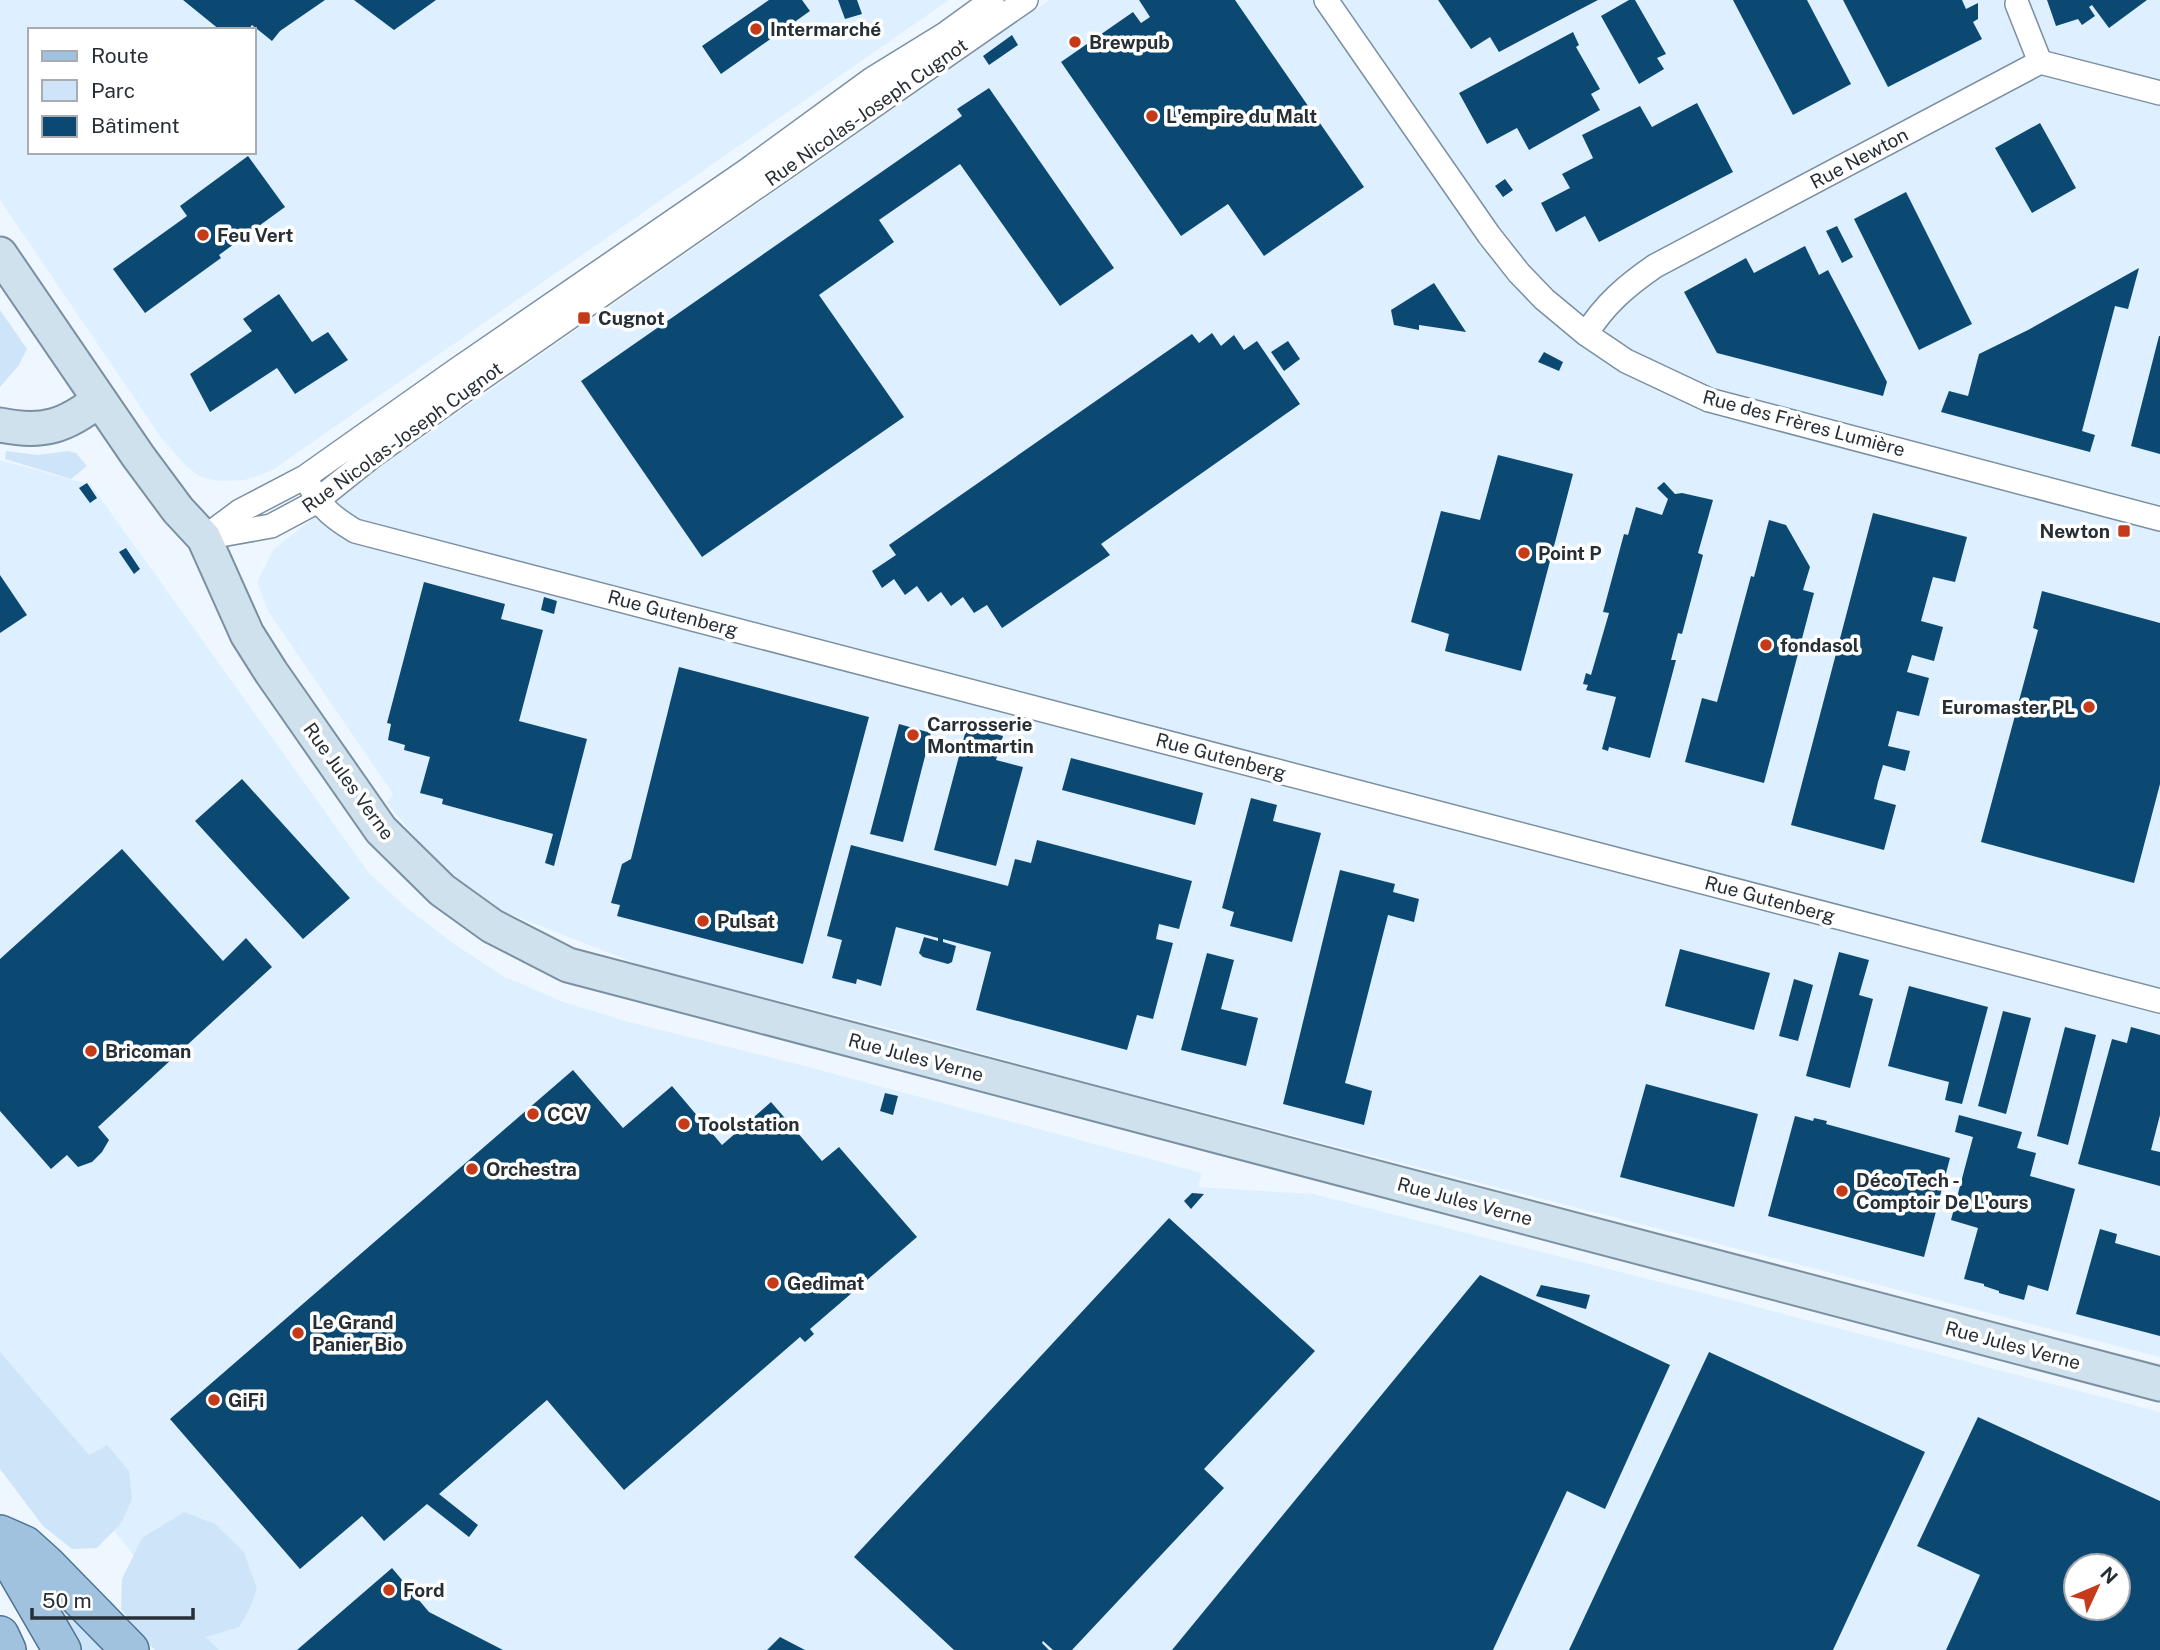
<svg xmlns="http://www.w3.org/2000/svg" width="2160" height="1650" font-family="'Public Sans',sans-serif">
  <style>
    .built { fill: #def0ff; fill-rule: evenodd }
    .green { fill: #cee5f9 }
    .building { fill: #0c4972; fill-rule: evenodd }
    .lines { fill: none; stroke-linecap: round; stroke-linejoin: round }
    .minor-casing { stroke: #7a8fa1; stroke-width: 26 }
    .secondary-casing { stroke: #7a8fa1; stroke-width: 37 }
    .primary-casing { stroke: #4c7495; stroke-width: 40 }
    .minor { stroke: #fff; stroke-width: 23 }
    .secondary { stroke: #d0e1ee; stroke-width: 33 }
    .primary { stroke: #a0c2de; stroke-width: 37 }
    .poi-dot { fill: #c53b19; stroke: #fff; stroke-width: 2.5 }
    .labels { text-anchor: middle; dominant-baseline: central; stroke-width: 7; stroke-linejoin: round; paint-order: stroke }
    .poi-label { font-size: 19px; font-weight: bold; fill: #262e36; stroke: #fff; text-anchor: start }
    .street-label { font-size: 19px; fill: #262e36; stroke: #fff }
  </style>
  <rect width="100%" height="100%" fill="#eef7ff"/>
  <path class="built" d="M0 0H949L271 471 245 480 218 481 201 477 187 467 162 439 0 200ZM30 30H254V152H30Z
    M1049 0H2160V1357L1097 1085 912 1034 648 968 505 912 439 866 387 803 393 794 268 611 257 582 274 549 370 474Z
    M0 460 91 485 369 873 407 908 454 944 505 977 561 1001 625 1021 805 1066 1202 1173 1198 1187 1313 1194 1707 1294 2160 1412V1650H212L0 1393ZM2076 1566H2118V1608H2076Z"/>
  <path class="green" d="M0 310 27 349 19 365 0 387Z
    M6 451 38 455 68 451 76 453 87 466 71 479 5 459Z
    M0 1352 89 1455 107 1445 129 1471 132 1499 122 1522 97 1548 72 1549 43 1526 0 1469Z
    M184 1512 215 1524 244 1552 257 1589 249 1610 239 1627 206 1637 219 1650H155L142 1637 121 1609 122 1579 142 1538Z
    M38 1569 121 1650H78Z"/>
  <path class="building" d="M183 0H325L280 31 272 41 252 25 248 30H220Z
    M354 0H436L394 30Z
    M769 0H802L810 11 721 74 702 46Z
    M838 0H857L862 14 845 19Z
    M1139 0H1235L1364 187 1264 256 1228 204 1181 236 1061 62 1133 12 1141 23 1150 17Z
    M1438 0H1598L1499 52 1490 37 1471 49Z
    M1629 0H1635L1666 54 1657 58 1664 69 1639 84 1601 16Z
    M1733 0H1807L1851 84 1793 115Z
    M1843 0H1962L1966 9 1978 3V19L1973 22 1982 39 1888 87Z
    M2047 0H2147L2109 28 2092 5 2089 7 2095 16 2082 25 2078 19 2056 26Z
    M1573 32 1579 45 1576 47 1600 89 1591 94 1600 110 1529 150 1517 128 1487 144 1459 93Z
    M1012 35 1018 45 989 65 983 56Z
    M989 88 1114 268 1060 306 960 164 879 220 894 242 819 295 904 417 702 557 581 381 962 116 957 109Z
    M1697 103 1733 172 1599 242 1585 216 1556 232 1541 203 1570 188 1562 174 1593 158 1582 135 1640 106 1652 127Z
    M2040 123 2076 188 2032 213 1995 148Z
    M248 156 285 207 219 255 221 258 145 313 113 269 187 216 180 206Z
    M1505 179 1513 190 1503 197 1495 186Z
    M1906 192 1972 324 1919 350 1854 219Z
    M1837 226 1853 257 1842 263 1826 231Z
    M1805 246 1819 275 1828 270 1887 382 1883 396 1717 353 1684 292 1746 258 1754 273Z
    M2139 268 2128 309 2115 306 2082 431 2095 435 2090 452 1941 412 1949 391 1968 396 1979 354 2028 330Z
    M1434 283 1466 332 1419 325V330L1394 325 1391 310Z
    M279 294 312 342 328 332 348 360 295 394 277 368 210 412 190 374 252 331 243 319Z
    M1212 333 1221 346 1234 335 1244 350 1257 341 1300 404 1101 544 1110 555 1002 628 987 605 974 613 963 597 951 606 941 592 928 602 917 586 905 595 894 579 882 588 872 571 896 555 889 545 1192 334 1199 343Z
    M2159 336H2160V454L2131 446Z
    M1288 341 1300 359 1284 371 1271 352Z
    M1544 352 1563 362 1559 371 1538 362Z
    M1498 455 1573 474 1521 671 1445 651 1449 634 1411 622 1441 511 1480 520Z
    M1664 482 1675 494 1682 493 1713 500 1698 553 1703 555 1682 634 1678 633 1671 660H1676L1650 758 1609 747 1608 751 1602 749 1616 697 1586 690 1588 685 1583 684 1586 673 1591 675 1609 613 1603 612 1624 534 1628 535 1636 507 1662 515 1668 499 1657 488Z
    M87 483 97 498 90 503 79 488Z
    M1873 513 1967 537 1955 582 1933 577 1921 621 1943 627 1934 661 1912 655 1907 672 1929 678 1919 716 1897 711 1888 746 1910 751 1905 771 1883 765 1878 782 1874 799 1896 805 1884 850 1791 825Z
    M1769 520 1786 525 1810 567 1803 590 1814 593 1764 783 1685 762 1702 698 1717 702 1751 576 1754 577Z
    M126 548 140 569 134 574 119 552Z
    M0 575 27 615 0 633Z
    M424 582 505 604 501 619 543 630 519 721 587 739 554 866 545 863 553 834 442 804 443 799 420 793 430 757 404 750 405 745 388 740 391 724 387 723Z
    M2042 591 2160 623V784L2134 883 1981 842 2038 630 2033 628Z
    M544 597 557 601 554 614 541 610Z
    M679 667 869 717 803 964 617 916 620 905 611 903 622 864 631 859Z
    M899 724 931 733 903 842 870 834Z
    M967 726 1003 736 996 760 1023 767 996 866 934 850Z
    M1071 758 1203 793 1195 825 1062 790Z
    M242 779 350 898 303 939 195 821Z
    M1251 798 1277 805 1273 821 1321 833 1292 942 1230 926 1234 912 1222 908Z
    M1037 840 1192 881 1179 929 1159 924 1156 939 1173 943 1153 1019 1137 1015 1127 1050 976 1010 991 952 943 939V942L956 946 952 962 948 964 923 957 919 953 924 937 938 941V938L896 927 881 986 857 979 856 984 832 978 842 940 827 936 851 845 1008 886 1015 859 1031 863Z
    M122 849 223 961 246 938 272 967 98 1127 109 1140 102 1152 92 1162 78 1167 67 1155 51 1169 0 1111V959Z
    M1340 870 1395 884 1393 892 1419 899 1414 922 1388 915 1345 1083 1372 1091 1364 1125 1283 1104Z
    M1680 949 1770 973 1754 1030 1665 1006Z
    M1839 952 1869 960 1859 995 1873 999 1850 1088 1806 1076Z
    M1207 953 1234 960 1221 1009 1258 1018 1246 1066 1181 1050Z
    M1794 979 1813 985 1798 1041 1779 1036Z
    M1909 986 1988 1007 1962 1104 1945 1100 1949 1082 1888 1066Z
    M2003 1011 2031 1018 2006 1114 1978 1106Z
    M2065 1027 2096 1035 2068 1145 2037 1136Z
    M2131 1027 2160 1035V1115L2151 1150 2160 1152V1186L2078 1164 2112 1039 2127 1043Z
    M573 1070 623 1128 672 1086 722 1145 771 1102 822 1161 839 1147 917 1237 810 1329 814 1334 805 1342 800 1337 624 1490 547 1400 439 1494 478 1525 469 1537 427 1504 384 1541 362 1516 300 1569 170 1419Z
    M1646 1084 1758 1114 1734 1207 1620 1177Z
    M885 1093 898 1096 893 1115 880 1111Z
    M1959 1115 2022 1132 2017 1148 2036 1153 2030 1176 2075 1189 2048 1291 2028 1285 2024 1300 1999 1293V1291L1984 1286V1284L1964 1279 1978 1228 1951 1220 1973 1137 1955 1132Z
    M1795 1116 1813 1121 1814 1118 1827 1121 1826 1124 1950 1158 1924 1257 1768 1216Z
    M1192 1193 1204 1194 1191 1209 1184 1201Z
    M1169 1218 1315 1351 1204 1469 1224 1488 1072 1650H1053L1043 1641 1042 1643 1049 1650H954L854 1557Z
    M2100 1229 2117 1234 2115 1243 2160 1256V1336L2076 1314Z
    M1480 1275 1670 1365 1605 1509 1567 1491 1493 1650H1172Z
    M1541 1285 1590 1295 1586 1309 1536 1296Z
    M1709 1352 1925 1452 1833 1650H1569Z
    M1978 1417 2160 1501V1650H1946L1980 1575 1917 1546ZM2076 1566H2118V1608H2076Z
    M392 1568 429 1612 503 1650H297Z
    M780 1637 805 1650H767Z"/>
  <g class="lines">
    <defs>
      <path id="minor" d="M1326 0 1489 235 1519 273 1544 299 1586 334 1626 361 1709 400 2160 519
        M2017 4 2040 62
        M1586 334C1605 304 1626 286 1655 266L2040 62 2160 93
        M305 477C320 506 327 514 355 531L2160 1001
        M209 534 240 511 305 477 455 371 746 171 872 79 945 34 992 0
        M204 538 271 526 314 503 370 458 469 387 1026 0"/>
      <path id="secondary" d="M0 254 138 456 178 510 204 538 247 634 271 672 381 830 442 890 492 926 568 965 2160 1384
        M0 425C43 434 66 426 99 400"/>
      <path id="primary" d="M0 1534 25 1545 46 1564 130 1650
        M0 1543 62 1650
        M0 1635 7 1650"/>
    </defs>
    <use href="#minor" class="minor-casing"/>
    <use href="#secondary" class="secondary-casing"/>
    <use href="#primary" class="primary-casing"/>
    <use href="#minor" class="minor"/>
    <use href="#secondary" class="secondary"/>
    <use href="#primary" class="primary"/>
  </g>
  <g class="poi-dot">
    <circle cx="756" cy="29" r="7"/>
    <circle cx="1075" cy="42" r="7"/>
    <circle cx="1152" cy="116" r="7"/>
    <circle cx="203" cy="235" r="7"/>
    <rect x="577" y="311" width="14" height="14" rx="3.5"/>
    <rect x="2117" y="524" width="14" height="14" rx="3.5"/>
    <circle cx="1524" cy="553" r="7"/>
    <circle cx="1766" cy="645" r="7"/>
    <circle cx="2089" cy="707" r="7"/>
    <circle cx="913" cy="735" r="7"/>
    <circle cx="703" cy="921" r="7"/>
    <circle cx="91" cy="1051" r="7"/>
    <circle cx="533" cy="1114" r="7"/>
    <circle cx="684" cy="1124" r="7"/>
    <circle cx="472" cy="1169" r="7"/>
    <circle cx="1842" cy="1191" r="7"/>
    <circle cx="773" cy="1283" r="7"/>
    <circle cx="298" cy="1333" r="7"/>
    <circle cx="214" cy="1400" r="7"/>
    <circle cx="389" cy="1590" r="7"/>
  </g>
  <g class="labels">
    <g class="poi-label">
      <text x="770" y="29">Intermarché</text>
      <text x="1089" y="42">Brewpub</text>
      <text x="1166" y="116">L'empire du Malt</text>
      <text x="217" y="235">Feu Vert</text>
      <text x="598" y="318">Cugnot</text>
      <text x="2110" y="531" text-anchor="end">Newton</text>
      <text x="1538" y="553">Point P</text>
      <text x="1780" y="645">fondasol</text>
      <text x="2075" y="707" text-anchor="end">Euromaster PL</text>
      <text x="927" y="724">Carrosserie<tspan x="927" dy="22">Montmartin</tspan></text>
      <text x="717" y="921">Pulsat</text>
      <text x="105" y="1051">Bricoman</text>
      <text x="547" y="1114">CCV</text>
      <text x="698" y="1124">Toolstation</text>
      <text x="486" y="1169">Orchestra</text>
      <text x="1856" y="1180">Déco Tech -<tspan x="1856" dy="22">Comptoir De L'ours</tspan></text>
      <text x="787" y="1283">Gedimat</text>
      <text x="312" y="1322">Le Grand<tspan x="312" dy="22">Panier Bio</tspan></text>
      <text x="228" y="1400">GiFi</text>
      <text x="403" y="1590">Ford</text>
    </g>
    <g class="street-label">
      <text transform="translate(866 112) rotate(-35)">Rue Nicolas-Joseph Cugnot</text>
      <text transform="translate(1859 158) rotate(-28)">Rue Newton</text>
      <text transform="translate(1804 423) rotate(15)">Rue des Frères Lumière</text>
      <text transform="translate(402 437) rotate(-36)">Rue Nicolas-Joseph Cugnot</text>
      <text transform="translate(673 613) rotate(15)">Rue Gutenberg</text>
      <text transform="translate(1221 756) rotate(15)">Rue Gutenberg</text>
      <text transform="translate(349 781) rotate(54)">Rue Jules Verne</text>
      <text transform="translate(1770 899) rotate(15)">Rue Gutenberg</text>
      <text transform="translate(916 1057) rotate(15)">Rue Jules Verne</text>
      <text transform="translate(1465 1201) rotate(15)">Rue Jules Verne</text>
      <text transform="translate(2013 1345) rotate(15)">Rue Jules Verne</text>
    </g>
  </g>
  <rect x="28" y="28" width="228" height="126" fill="#ffffff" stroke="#a8abaf" stroke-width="2"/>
  <rect x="42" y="51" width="35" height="10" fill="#a0c2de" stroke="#a8abaf" stroke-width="2"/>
  <text x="91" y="63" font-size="21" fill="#262e36">Route</text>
  <rect x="42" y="80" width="35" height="21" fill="#cee5f9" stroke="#a8abaf" stroke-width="2"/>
  <text x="91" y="98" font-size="21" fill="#262e36">Parc</text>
  <rect x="42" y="116" width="35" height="21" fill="#0c4972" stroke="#a8abaf" stroke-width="2"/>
  <text x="91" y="133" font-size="21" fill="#262e36">Bâtiment</text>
  <g transform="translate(2097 1587) rotate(46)"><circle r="33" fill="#ffffff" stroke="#a8abaf" stroke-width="2"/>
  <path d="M0-5L12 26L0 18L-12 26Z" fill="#c53b19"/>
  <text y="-10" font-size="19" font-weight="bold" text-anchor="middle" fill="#262e36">N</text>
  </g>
  <path d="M32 1608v10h161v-10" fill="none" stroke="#262e36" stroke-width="3.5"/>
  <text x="42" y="1608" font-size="21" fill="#262e36" stroke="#ffffff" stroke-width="5" paint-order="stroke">50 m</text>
</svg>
